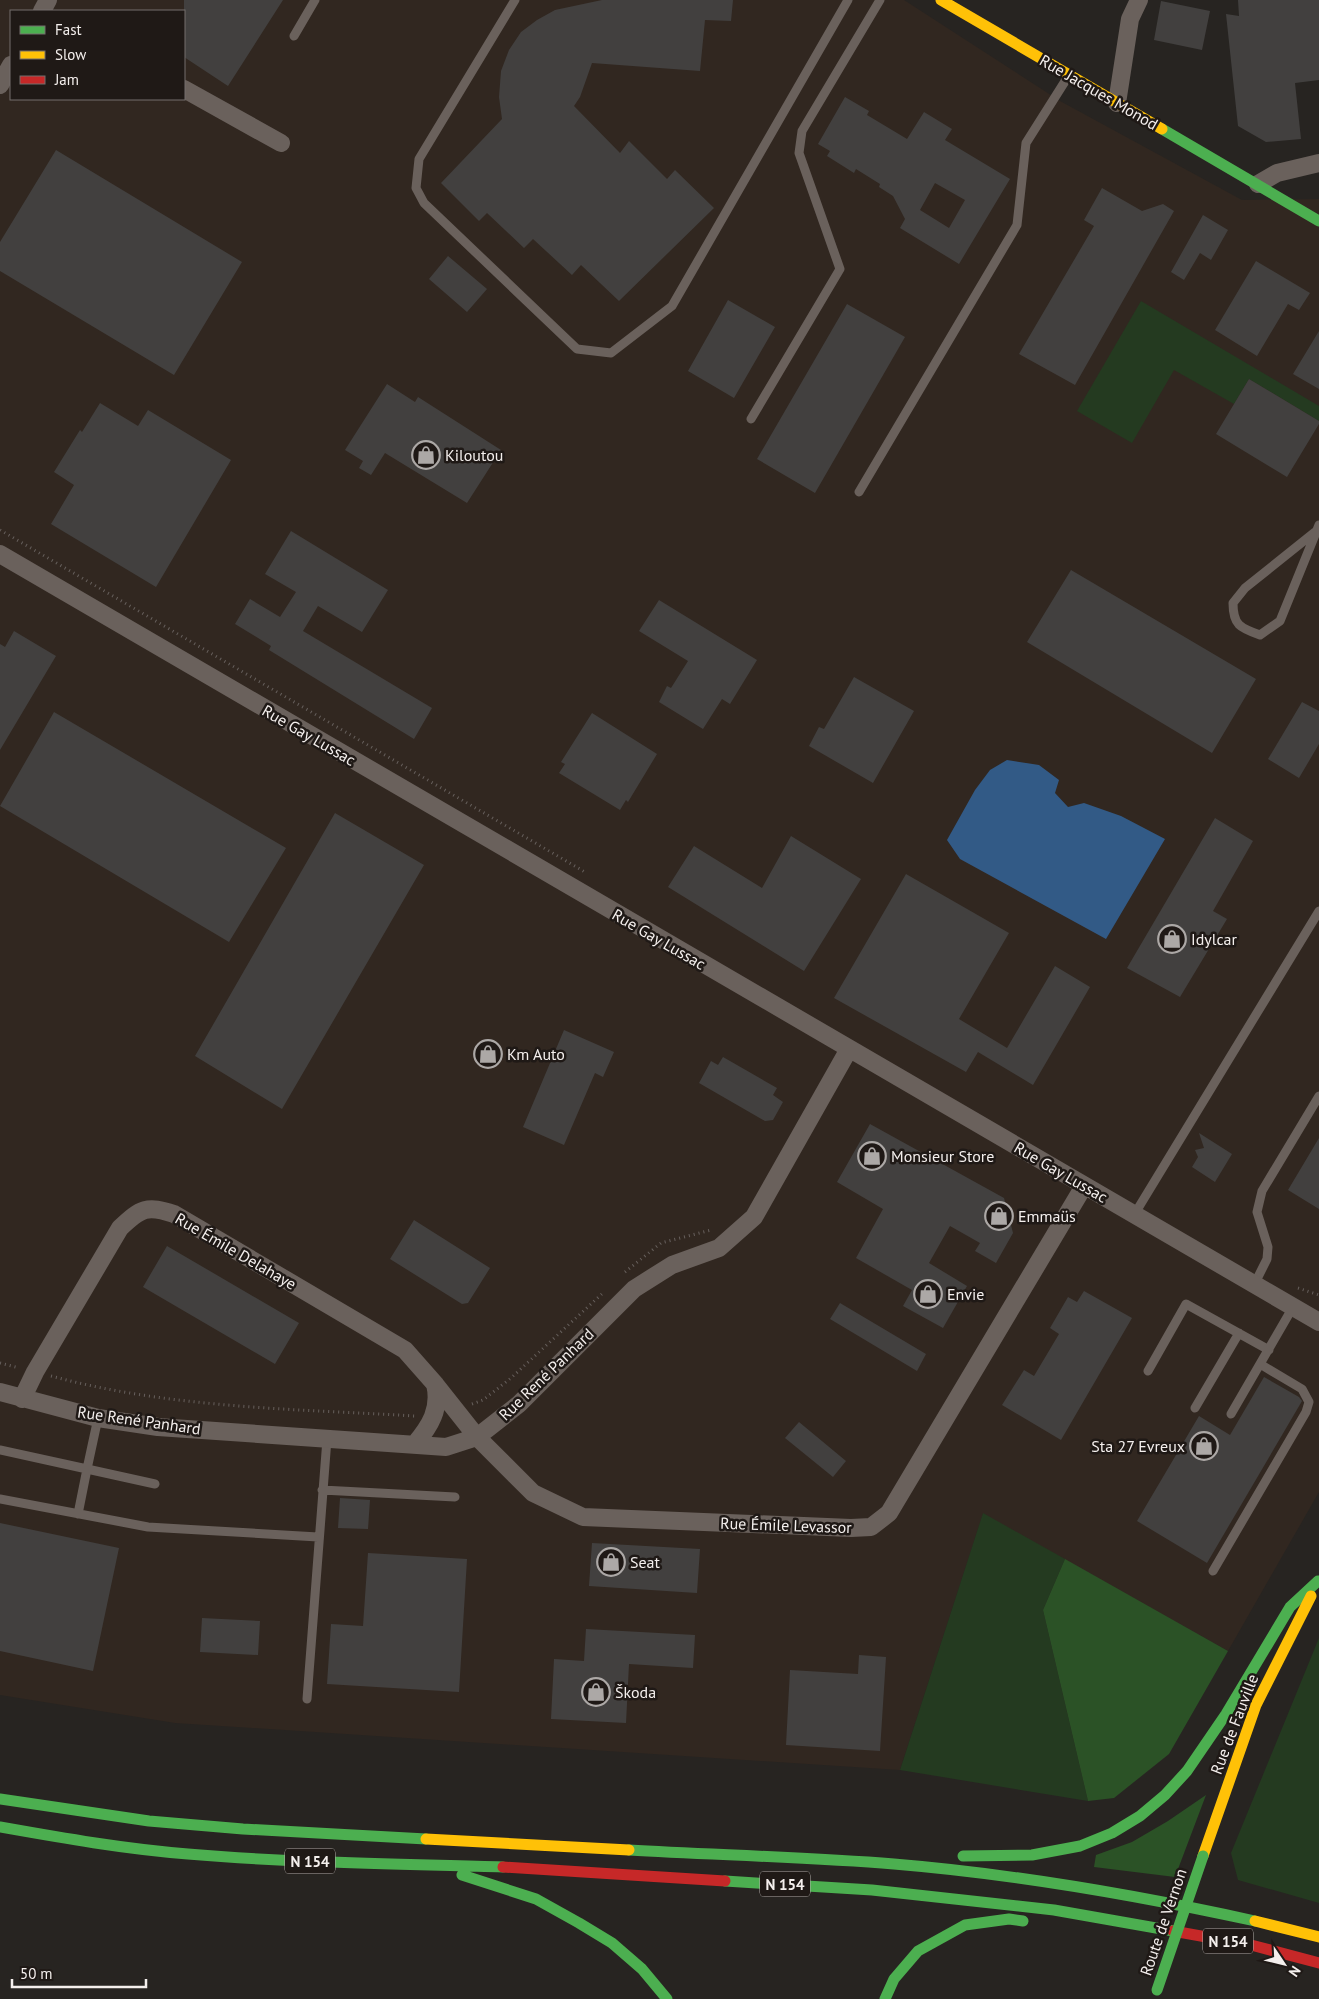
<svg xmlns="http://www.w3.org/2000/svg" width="1319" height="1999" font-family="'PT Sans',sans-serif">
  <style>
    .built { fill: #312720; fill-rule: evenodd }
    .green { fill: #243a20 }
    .forest { fill: #2b5226 }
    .water { fill: #325a86 }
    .building { fill: #42403f; fill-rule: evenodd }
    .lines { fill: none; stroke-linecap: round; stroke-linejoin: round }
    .path { stroke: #67605d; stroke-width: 3; stroke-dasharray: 1 4; stroke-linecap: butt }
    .lane { stroke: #6a615c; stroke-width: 9 }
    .street { stroke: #6a615c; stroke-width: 18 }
    .fast { stroke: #4caf50; stroke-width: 11 }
    .slow { stroke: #ffc107; stroke-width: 11 }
    .jam { stroke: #c62828; stroke-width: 11 }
    .fast-bridge { stroke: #4caf50; stroke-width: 11 }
    .labels { text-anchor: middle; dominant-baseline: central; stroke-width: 5; stroke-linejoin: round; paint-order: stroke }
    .shield { fill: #1f1916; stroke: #b4afac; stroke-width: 1 }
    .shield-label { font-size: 15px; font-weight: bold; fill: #f4efed }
    .street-label { font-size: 16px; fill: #f4efed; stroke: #1f1916 }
    .poi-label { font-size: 16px; fill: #f4efed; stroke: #1f1916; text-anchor: start }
  </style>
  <rect width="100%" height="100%" fill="#272421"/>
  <path class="built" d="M0 0H904L1060 101 1242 200 1319 199V1492L1228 1651 983 1514 900 1770 175 1723 0 1695ZM11 11H184V99H11Z"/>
  <path class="green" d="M1141 301 1319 406V421L1249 379 1234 404 1174 370 1132 443 1077 411Z
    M983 1513 1065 1559 1043 1610 1088 1801 900 1770Z
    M1319 1638V1903L1238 1880 1231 1853Z"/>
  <path class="forest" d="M1065 1559 1228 1651 1169 1754 1114 1798 1088 1801 1043 1610Z
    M1206 1795 1175 1877 1094 1867 1096 1855 1132 1842 1168 1821Z"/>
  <path class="water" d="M1007 760 1039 765 1059 780 1055 793 1068 807 1084 803 1121 816 1165 839 1106 939 960 859 947 840 975 790 990 770Z"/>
  <path class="building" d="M184 0H283L228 86 184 57Z
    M602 0H733L731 21 705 20 700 71 592 63 580 97 574 106 620 153 629 141 667 179 675 170 714 208 619 301 581 265 572 275 533 239 524 248 487 213 479 221 441 183 502 119 499 97 501 71 509 50 521 32 537 20 555 10Z
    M1238 0H1319V80L1295 83 1301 139 1266 142 1238 126 1226 14 1239 16Z
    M1161 1 1210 11 1202 50 1154 40Z
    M845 97 869 111 867 115 907 139 924 112 952 129 945 140 1010 179 959 264 900 228 905 219 893 196 879 187 880 184 856 169 854 173 827 156 830 151 818 144ZM935 183 965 200 949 228 920 210Z
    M56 150 242 262 174 375 0 271V242Z
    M1102 188 1142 211 1163 204 1174 211 1075 385 1019 354 1094 226 1084 220Z
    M1203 215 1228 230 1211 260 1200 253 1184 280 1171 272Z
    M448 256 487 289 467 312 429 279Z
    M1256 261 1310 293 1299 310 1288 304 1257 356 1215 330Z
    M728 300 775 327 734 398 688 371Z
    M847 304 905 337 815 493 757 459Z
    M1319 331V389L1293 374Z
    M1249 379 1319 421V424L1287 477 1216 434Z
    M387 384 415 402 418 397 501 450 467 503 385 453 371 475 359 468 363 461 345 450Z
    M100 403 138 426 148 410 231 460 156 587 51 524 74 485 54 472 80 430 82 432Z
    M291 531 388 590 362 632 318 606 303 631 432 708 414 739 269 650 271 646 235 624 250 599 280 617 296 592 265 574Z
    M1071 570 1256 679 1212 753 1027 642Z
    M659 600 757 660 730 704 722 699 703 729 659 702 667 686 671 688 688 661 639 631Z
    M14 631 56 656 0 750V644L5 647Z
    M854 677 914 711 873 783 809 746 819 727 824 729Z
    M1302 702 1319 711V744L1299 778 1268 759Z
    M54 712 286 848 229 942 0 806Z
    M592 713 657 754 628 802 626 800 620 810 559 773 565 764 561 762Z
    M335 813 424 865 282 1109 195 1056Z
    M1215 818 1253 841 1213 911 1227 919 1180 997 1127 968Z
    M791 836 861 879 804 971 668 887 694 846 762 888Z
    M906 874 1009 933 959 1019 1007 1048 1055 966 1090 987 1033 1085 978 1052 966 1072 834 998Z
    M564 1030 614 1052 603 1077 595 1073 564 1145 523 1127Z
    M723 1057 777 1088 773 1095 783 1102 773 1120 765 1121 699 1083 711 1061 718 1065Z
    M870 1124 1004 1198 1013 1233 996 1263 975 1251 980 1243 950 1226 929 1263 967 1286 943 1328 903 1306 912 1290 856 1258 883 1209 837 1182Z
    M1199 1133 1232 1154 1215 1182 1192 1167 1198 1157 1195 1150 1204 1148Z
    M1319 1138V1209L1288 1190Z
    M414 1220 490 1268 468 1303 462 1304 390 1259Z
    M167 1246 299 1323 275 1364 143 1287Z
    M1084 1291 1132 1318 1061 1440 1002 1405 1024 1370 1034 1376 1059 1334 1050 1328 1068 1297 1077 1302Z
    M840 1303 926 1354 917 1371 830 1319Z
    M1264 1377 1299 1397 1302 1401 1207 1563 1137 1521 1199 1416 1230 1435Z
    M799 1422 846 1461 833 1477 785 1438Z
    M340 1498 370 1500 368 1529 338 1528Z
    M0 1523 119 1548 93 1671 0 1651Z
    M592 1543 700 1549 697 1593 589 1586Z
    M368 1553 467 1559 459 1692 327 1684 331 1624 363 1626Z
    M202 1618 260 1621 258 1655 200 1652Z
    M586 1629 695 1635 693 1668 629 1664 626 1723 551 1719 554 1659 584 1661Z
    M859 1655 886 1657 880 1751 786 1745 790 1670 858 1674Z"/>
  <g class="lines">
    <path class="path" d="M0 530 585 872
      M625 1272 661 1243 711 1230
      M1298 1288 1319 1295
      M0 1363 19 1368
      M51 1376C169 1408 293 1409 415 1416
      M472 1404 483 1400 511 1378 604 1292"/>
    <path class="lane" d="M515 0 419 159 416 188 424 203 577 349 611 353 672 306 848 0
      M294 36 315 0
      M751 419 840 269 799 153 802 131 880 0
      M859 492 1017 225 1026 143 1069 75
      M1315 532 1245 588 1233 603C1233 625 1240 628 1260 635L1280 621 1319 525
      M1134 1215 1319 911
      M1254 1285 1267 1259 1268 1247 1257 1212 1262 1191 1319 1096
      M1148 1371 1186 1304 1269 1350
      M1195 1408 1239 1333
      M1231 1414 1293 1307
      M0 1450 87 1469 98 1418
      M322 1490 455 1497
      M0 1499 148 1527 318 1537
      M78 1514 87 1469 155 1484
      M1213 1571 1306 1412 1309 1402 1302 1389 1260 1364
      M307 1699 327 1439"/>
    <path class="street" d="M42 11 48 0
      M0 85 11 65
      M184 89 281 143
      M1117 103 1130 19 1139 0
      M1258 184 1277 173 1319 163
      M0 554 1319 1322
      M0 1392 98 1418 158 1427 446 1447 477 1437 519 1404 634 1289 672 1265 719 1248 754 1217 849 1049
      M22 1399 35 1372 120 1228C141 1208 147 1205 174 1214L405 1350 435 1384 477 1437 533 1493 583 1517 851 1528 871 1527 889 1513 1084 1186
      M415 1444C430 1426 441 1409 435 1384"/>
    <path class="fast" d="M1162 129 1319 221
      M0 1799 149 1821 243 1829 426 1839
      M0 1827C62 1838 125 1849 188 1854 293 1863 398 1864 503 1867
      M629 1850C717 1855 806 1857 894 1864 1015 1874 1136 1895 1255 1921
      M963 1856 1032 1855 1080 1846 1112 1833 1140 1816 1165 1795 1187 1771 1226 1714 1290 1607 1318 1581
      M462 1875 536 1899 579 1923 612 1943 642 1969 667 1999
      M725 1881 872 1890 1054 1910 1173 1931
      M885 1999 894 1979 918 1951 965 1925 1009 1919 1023 1921"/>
    <path class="slow" d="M941 0 1162 129
      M426 1839 629 1850
      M1203 1856 1256 1705 1311 1596
      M1255 1921 1319 1937"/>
    <path class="jam" d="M503 1867 725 1881
      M1173 1931 1251 1945 1319 1963"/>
    <path class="fast-bridge" d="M1157 1990 1203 1856"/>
  </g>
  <defs>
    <symbol id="shop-ring" viewBox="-11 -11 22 22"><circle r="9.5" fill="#1f1916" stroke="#aca8a6" stroke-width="1.5"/><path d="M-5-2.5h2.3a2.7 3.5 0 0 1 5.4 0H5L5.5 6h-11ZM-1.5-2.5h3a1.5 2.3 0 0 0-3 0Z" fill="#aca8a6"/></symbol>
  </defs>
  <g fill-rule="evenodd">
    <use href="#shop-ring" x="410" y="439" width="32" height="32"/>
    <use href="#shop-ring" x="1156" y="923" width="32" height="32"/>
    <use href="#shop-ring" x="472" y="1038" width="32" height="32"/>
    <use href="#shop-ring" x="856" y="1140" width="32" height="32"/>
    <use href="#shop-ring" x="983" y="1200" width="32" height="32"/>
    <use href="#shop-ring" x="912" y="1278" width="32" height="32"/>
    <use href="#shop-ring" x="1188" y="1430" width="32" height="32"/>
    <use href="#shop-ring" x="595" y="1546" width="32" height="32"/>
    <use href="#shop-ring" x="580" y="1676" width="32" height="32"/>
  </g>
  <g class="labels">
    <g class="shield">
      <rect x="285" y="1848.5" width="50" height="25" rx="4"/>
      <rect x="760" y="1871.5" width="50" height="25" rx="4"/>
      <rect x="1203" y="1928.5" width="50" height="25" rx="4"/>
    </g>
    <g class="shield-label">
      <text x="310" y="1861">N 154</text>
      <text x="785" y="1884">N 154</text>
      <text x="1228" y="1941">N 154</text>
    </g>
    <g class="street-label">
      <text transform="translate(1099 92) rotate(30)">Rue Jacques Monod</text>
      <text transform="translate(309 735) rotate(30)">Rue Gay Lussac</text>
      <text transform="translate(659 939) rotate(30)">Rue Gay Lussac</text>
      <text transform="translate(1061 1172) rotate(30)">Rue Gay Lussac</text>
      <text transform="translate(236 1251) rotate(30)">Rue Émile Delahaye</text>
      <text transform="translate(546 1374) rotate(-44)">Rue René Panhard</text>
      <text transform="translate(139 1420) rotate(8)">Rue René Panhard</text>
      <text transform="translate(786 1525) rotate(2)">Rue Émile Levassor</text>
      <text transform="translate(1234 1724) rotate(-69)">Rue de Fauville</text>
      <text transform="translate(1163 1922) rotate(-71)">Route de Vernon</text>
    </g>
    <g class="poi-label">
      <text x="445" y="455">Kiloutou</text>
      <text x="1191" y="939">Idylcar</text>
      <text x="507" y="1054">Km Auto</text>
      <text x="891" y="1156">Monsieur Store</text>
      <text x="1018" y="1216">Emmaüs</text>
      <text x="947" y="1294">Envie</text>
      <text x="1185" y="1446" text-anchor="end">Sta 27 Evreux</text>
      <text x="630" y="1562">Seat</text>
      <text x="615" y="1692">Škoda</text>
    </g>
  </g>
  <rect x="10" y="10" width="175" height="90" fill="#1f1916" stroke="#746f6c"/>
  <rect x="20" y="26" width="25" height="8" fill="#4caf50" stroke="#746f6c"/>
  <text x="55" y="35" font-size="15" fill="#f4efed">Fast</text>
  <rect x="20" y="51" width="25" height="8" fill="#ffc107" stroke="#746f6c"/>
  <text x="55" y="60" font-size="15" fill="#f4efed">Slow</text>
  <rect x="20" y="76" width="25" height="8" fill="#c62828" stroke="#746f6c"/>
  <text x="55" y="85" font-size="15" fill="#f4efed">Jam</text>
  <g transform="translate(1284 1964) rotate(125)" stroke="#1f1916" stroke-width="4" paint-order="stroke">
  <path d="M0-4L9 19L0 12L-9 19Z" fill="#f4efed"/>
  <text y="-8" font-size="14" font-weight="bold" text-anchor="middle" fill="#f4efed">N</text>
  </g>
  <path d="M12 1979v8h134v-8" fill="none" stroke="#f4efed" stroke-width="2.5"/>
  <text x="20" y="1979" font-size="15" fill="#f4efed" stroke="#1f1916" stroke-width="4" paint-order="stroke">50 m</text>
</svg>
